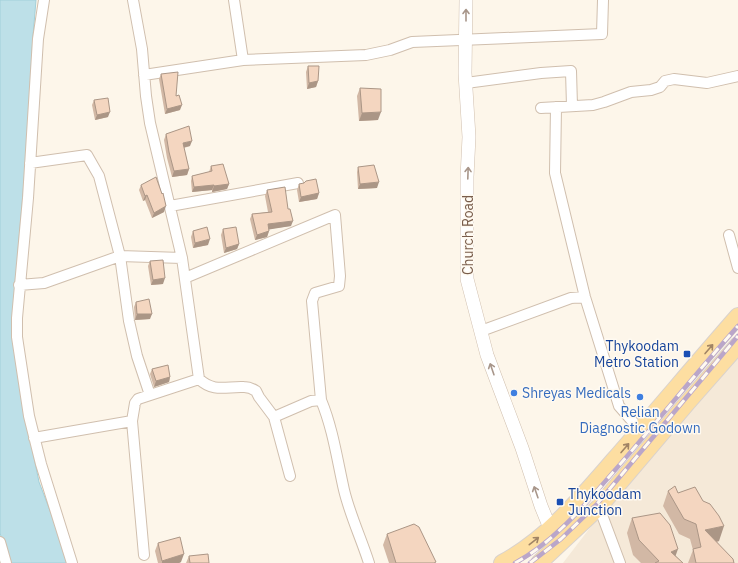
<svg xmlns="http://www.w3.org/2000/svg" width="738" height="563" font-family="'IBM Plex Sans',sans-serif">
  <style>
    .residential { fill: #f5e9d8 }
    .water { fill: #bde0e8; stroke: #a2d0da }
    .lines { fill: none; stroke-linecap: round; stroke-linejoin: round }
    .minor-casing { stroke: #d0bfae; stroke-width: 12 }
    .tertiary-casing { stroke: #d0bfae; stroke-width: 14 }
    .primary-casing { stroke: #d9d2cd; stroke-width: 18 }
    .minor { stroke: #fff; stroke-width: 10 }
    .tertiary { stroke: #fff; stroke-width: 13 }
    .primary { stroke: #fddea1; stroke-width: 16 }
    .rail-casing { stroke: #baa6c9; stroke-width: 4.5 }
    .rail { stroke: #fffaf1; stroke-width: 3; stroke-dasharray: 9; stroke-linecap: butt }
    .wall { fill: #d2b8a5 }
    .shaded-wall { fill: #ab9686 }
    .building { fill: #f4d6c0; stroke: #ab9686 }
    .oneway { stroke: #a8968a }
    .oneway2 { stroke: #a18465 }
    .transit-dot { fill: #1a4fb4; stroke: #fffaf1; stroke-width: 1.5 }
    .shop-dot { fill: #3f7fe0; stroke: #fffaf1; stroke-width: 1.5 }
    .labels { text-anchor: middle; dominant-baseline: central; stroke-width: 3; stroke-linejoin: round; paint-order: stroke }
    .street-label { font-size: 14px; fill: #795d4b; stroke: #fffaf1 }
    .transit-label { font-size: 14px; fill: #164399; stroke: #fffaf1; text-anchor: end }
    .shop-label { font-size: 14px; fill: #366cbe; stroke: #fffaf1; text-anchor: start }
  </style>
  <rect width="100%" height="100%" fill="#fdf6ea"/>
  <path class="residential" d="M738 343V563H563L606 507Z"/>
  <path class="water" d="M0 0H36L33 36 26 159 18 251 25 413 39 482 70 563H9L0 533Z"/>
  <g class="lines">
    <defs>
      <path id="minor" d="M44 0 38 39 28 198 17 318V337L29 416 41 464 72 563
        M133 0 142 49 146 96 150 123 182 258 199 379C214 393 227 386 244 387 248 387 253 389 256 391L259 397 274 417 311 401 321 400C333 429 337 459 344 490 350 515 361 538 369 563
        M234 0 243 60
        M144 75 243 60 366 55 390 50 412 42 602 34 603 0
        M466 83 541 73 571 71 572 106
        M556 107 555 173 585 297 619 406 640 430
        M541 108 593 105 604 102 631 92 651 90 660 87 665 81 674 79 707 83 738 76
        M30 163 87 155 99 176 120 256 129 321 137 356 150 395
        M170 206 298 183
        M729 235 738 268
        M185 278 335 215 340 276 339 286 315 293 312 301 321 400
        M19 285 44 283 120 256 182 258
        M481 331 571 298 585 297
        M274 417 290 476
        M132 421 144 555
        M34 438 132 421 135 403 138 399 199 379
        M599 507 620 563
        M0 542 6 563"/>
      <path id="tertiary" d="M466 0 465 73 469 137 467 177V279L487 355 522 448 541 506 550 528"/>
      <path id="primary" d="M502 563C547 539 581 498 613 461 655 413 696 364 738 316
        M539 563 599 507 688 402 738 345"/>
    </defs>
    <use href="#minor" class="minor-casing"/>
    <use href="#tertiary" class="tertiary-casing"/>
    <use href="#primary" class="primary-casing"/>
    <use href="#minor" class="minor"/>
    <use href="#tertiary" class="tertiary"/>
    <use href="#primary" class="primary"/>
    <defs>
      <path id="rail" d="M515 563C556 541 586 503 616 469 657 422 696 373 738 326
        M530 563 561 539 597 504 738 336"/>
    </defs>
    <use href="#rail" class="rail-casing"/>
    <use href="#rail" class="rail"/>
  </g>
  <path class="wall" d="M308 66 318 81 316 87 307 89 306 72Z
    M161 74 176 96 180 110 165 114 159 79Z
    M360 88 378 120 359 121 357 96Z
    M94 100 108 117 95 120 92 105Z
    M166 134 190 146 184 148 189 169 187 175 172 177 167 158 164 140Z
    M211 166 229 184 227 189 212 192V190L192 192 191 181 192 176 209 172Z
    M358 167 377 188 358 189 357 172Z
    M299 184 319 193 317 199 299 202 297 190Z
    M141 185 164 212 152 218 145 200 143 201 139 190Z
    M267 190 288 209 291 226 268 229 269 231 267 237 255 240 250 219 252 214 268 212 265 196Z
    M223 229 239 244 237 249 224 253 221 235Z
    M193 231 208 245 193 248 191 237Z
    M150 261 163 284 151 285 148 266Z
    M136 302 150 319 135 320 134 307Z
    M152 369 170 377 169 382 154 387 150 374Z
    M668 491 678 493 719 541 717 542 734 563H688L693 550 690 539 679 534 663 506Z
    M632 518 676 556 683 563H641L633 555 627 533Z
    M387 534 435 563H389L383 545Z
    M158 543 181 562 179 563H158L155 551Z
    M189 556 209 563H186Z"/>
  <path class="shaded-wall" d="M318 81 316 87 307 89 309 83Z
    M182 105 180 110 165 114 167 109Z
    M110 112 108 117 95 120 97 115Z
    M381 112 378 120 359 121 362 113Z
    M192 141 190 146 181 148 183 143Z
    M189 169 187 175 172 177 174 171Z
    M379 182 377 188 358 189 360 184Z
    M229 184 227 189 212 192 214 186Z
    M214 185 212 190 192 192 194 187Z
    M319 193 317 199 299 202 301 197Z
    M147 195 145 200 143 201 145 196Z
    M166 206 164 212 152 218 154 213Z
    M293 221 291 226 266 230 268 224Z
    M269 231 267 237 255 240 257 235Z
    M210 239 208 245 193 248 195 243Z
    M239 244 237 249 224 253 226 248Z
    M165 278 163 284 151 285 153 280Z
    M137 314H152L150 319 135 320Z
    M170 377 169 382 154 387 156 381Z
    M724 526 719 541 701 545 705 530Z
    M678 549 673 563 671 552Z
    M184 554 181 562 179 563H162V561Z"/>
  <path class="building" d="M308 66H319L318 81 309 83Z
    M178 72 176 96 179 95 182 105 167 109 161 74Z
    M360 88 381 89V112L362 113Z
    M108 98 110 112 97 115 94 100Z
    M189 126 192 141 183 143 189 169 174 171 169 152 166 134Z
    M223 164 229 184 214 186V185L194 187 192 176 212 171 211 166Z
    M374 165 379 182 360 184 358 167Z
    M156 177 162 194 163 193 166 206 154 213 147 195 145 196 141 185Z
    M316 179 319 193 301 197 299 184 304 183 306 181Z
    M285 187 288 209H290L293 221 268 224 269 231 257 235 252 214 272 212 267 190Z
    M207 227 210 239 195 243 193 231Z
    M236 227 239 244 226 248 223 229Z
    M163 260 165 278 153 280 150 261Z
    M149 299 152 314H137L136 302Z
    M168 365 170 377 156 381 152 369Z
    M675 486 678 493 695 487 703 501 710 504 719 516 724 526 705 530 733 559 734 563H696L693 549 701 547 696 524 684 519 668 491Z
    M660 513 670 525 678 549 671 552 683 563H655L659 561 639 540 632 518Z
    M414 524 419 527 436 562 434 563H396L387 534Z
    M180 537 184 554 162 561 158 543Z
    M208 554 209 563H190L189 556Z"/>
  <defs><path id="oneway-shaft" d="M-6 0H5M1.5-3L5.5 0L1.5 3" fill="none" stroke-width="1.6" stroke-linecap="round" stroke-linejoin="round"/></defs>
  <g class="oneway">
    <use href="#oneway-shaft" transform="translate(466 15) rotate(-90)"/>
    <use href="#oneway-shaft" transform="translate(468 173) rotate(-88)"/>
    <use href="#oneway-shaft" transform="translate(492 369) rotate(-109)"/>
    <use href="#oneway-shaft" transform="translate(536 492) rotate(-109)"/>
  </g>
  <g class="oneway2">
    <use href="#oneway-shaft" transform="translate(709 349) rotate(-49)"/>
    <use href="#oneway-shaft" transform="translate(625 448) rotate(-49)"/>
    <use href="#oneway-shaft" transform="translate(534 541) rotate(-38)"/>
  </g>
  <g class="transit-dot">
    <rect x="683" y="350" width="8" height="8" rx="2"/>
    <rect x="556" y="498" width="8" height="8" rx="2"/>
  </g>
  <g class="shop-dot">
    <circle cx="514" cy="393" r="4"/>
    <circle cx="640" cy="397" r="4"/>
  </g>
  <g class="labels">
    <g class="street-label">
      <text transform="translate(468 235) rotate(-90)">Church Road</text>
    </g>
    <g class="transit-label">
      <text x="679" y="346">Thykoodam<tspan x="679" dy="16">Metro Station</tspan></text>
      <text x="568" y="494" text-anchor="start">Thykoodam<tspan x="568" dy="16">Junction</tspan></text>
    </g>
    <g class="shop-label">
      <text x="522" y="393">Shreyas Medicals</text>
      <text x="640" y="412" text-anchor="middle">Relian<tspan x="640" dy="16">Diagnostic Godown</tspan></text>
    </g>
  </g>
</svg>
